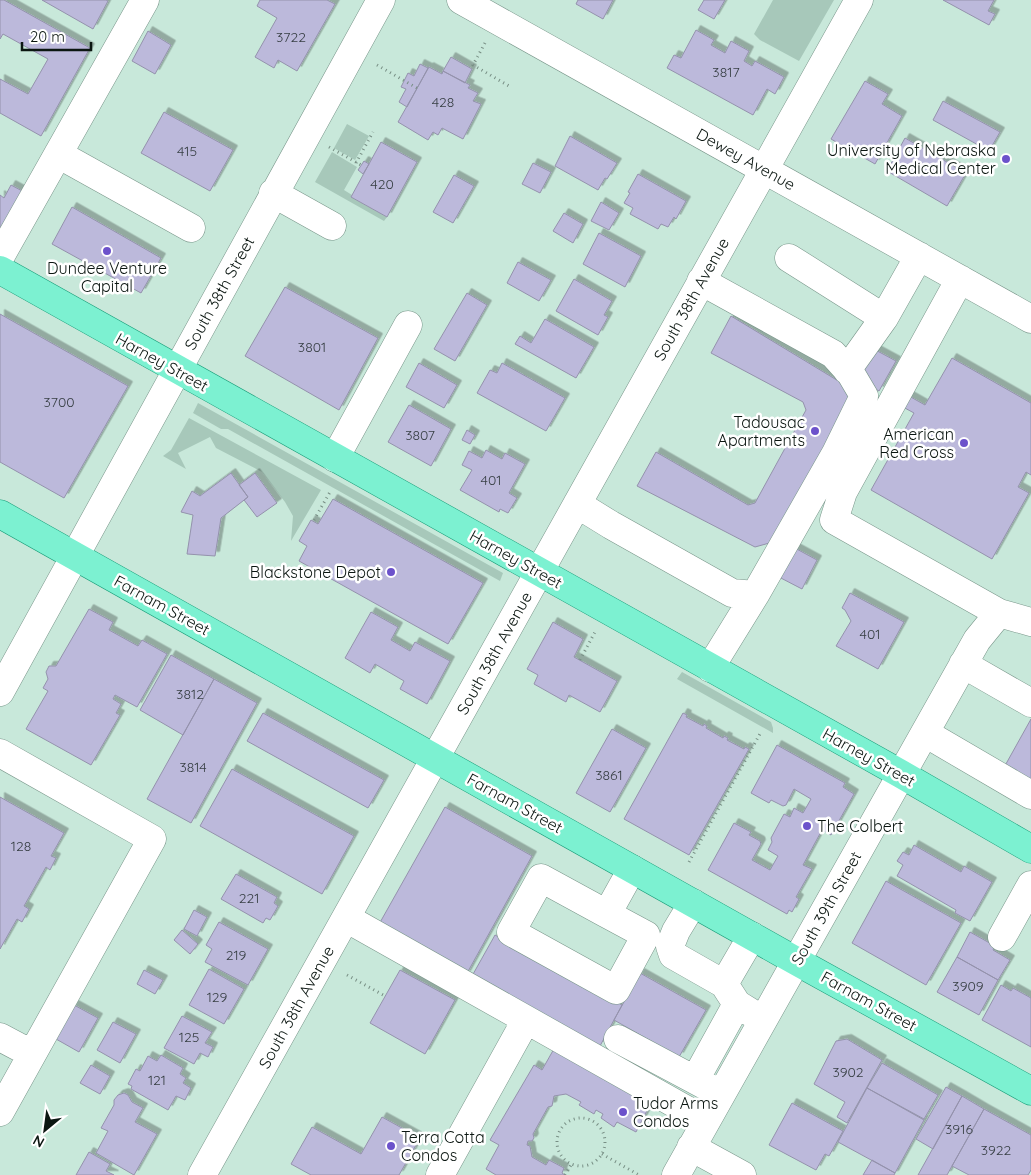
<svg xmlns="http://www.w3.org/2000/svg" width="1031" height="1175" font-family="Quicksand,sans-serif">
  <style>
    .grass { fill: #a7c8ba }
    .building { fill: #bcb9db; stroke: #9492ac; filter: url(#shadow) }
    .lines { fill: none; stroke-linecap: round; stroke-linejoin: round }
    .minor-casing { stroke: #79968a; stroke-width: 29 }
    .major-casing { stroke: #1b9e7a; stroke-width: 29 }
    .path { stroke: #778e84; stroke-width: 3; stroke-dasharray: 1 4; stroke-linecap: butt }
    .minor { stroke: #fff; stroke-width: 28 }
    .major { stroke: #7cf1d1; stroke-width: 28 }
    .poi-dot { fill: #6c52cb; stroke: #fff; stroke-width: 2 }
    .labels { text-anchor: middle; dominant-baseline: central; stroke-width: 5; stroke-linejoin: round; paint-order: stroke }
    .number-label { font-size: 14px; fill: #373f44 }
    .poi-label { font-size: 16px; fill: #0b1611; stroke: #fff; text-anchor: end }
    .street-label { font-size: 16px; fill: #0b1611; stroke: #fff }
  </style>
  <defs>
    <filter id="shadow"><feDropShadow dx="4.5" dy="-4.5" stdDeviation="0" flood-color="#0004"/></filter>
  </defs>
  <rect width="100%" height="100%" fill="#c8e8da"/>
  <path class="grass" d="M773 0H834L799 61 760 40 754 34Z
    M347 124 369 136 355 160 334 148Z
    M332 152 357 167 344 190 352 195 351 197 387 217 384 221 315 182Z
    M198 403 503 573 500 581 228 429H221L193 413Z
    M189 418 321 490 291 541 293 516 285 502 262 472 216 448 210 437 178 453 186 469 163 456 171 450Z
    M682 672 771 722 773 728V733L677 679Z"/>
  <path class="building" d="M0 0H4L90 48 41 136 0 113V79L28 94 48 59 3 34 0 39Z
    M42 0H106L108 1 93 29Z
    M260 0H327L335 4 297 71 278 60 274 68 255 57 277 18 257 6Z
    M578 0H613L603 19 576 4Z
    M704 0H725L714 19 698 10Z
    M943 0H994L988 11 995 14 989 25Z
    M696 30 714 40 711 45 725 53 731 41 749 51 744 61 752 66 755 61 784 77 775 94 767 89 753 115 667 68 674 55 681 58Z
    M148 31 171 45 155 74 132 61Z
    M451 57 472 69 465 83 443 71Z
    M420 64 428 68 407 107 399 102 406 89 401 87 408 73 414 76Z
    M429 67 442 74 443 71 470 85 468 88 478 93 473 101 481 104 463 139 442 128 438 135 433 132 428 140 398 122Z
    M865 81 888 94 882 104 902 116 875 164 831 139Z
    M943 101 1000 132 989 151 933 120Z
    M164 112 233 150 210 191 141 153Z
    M570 136 617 163 607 179 605 178 598 190 555 166Z
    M905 138 966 173 947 206 887 171Z
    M381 142 417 162 387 217 351 197Z
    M364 161 369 164 363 174 358 170Z
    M533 163 551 172 540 193 522 184Z
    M638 174 686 201 676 219 674 217 668 227 661 224 658 229 630 214 633 208 624 203 630 193 628 192Z
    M454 175 474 186 453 223 433 212Z
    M11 185 26 193 0 237V195L4 198Z
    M601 202 619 213 609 230 591 221Z
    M72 207 161 258 141 293 52 244Z
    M564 213 583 224 573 243 553 231Z
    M599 233 641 256 625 287 583 264Z
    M518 262 551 280 539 301 507 283Z
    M574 279 612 301 604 315 608 317 598 335 556 311Z
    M285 287 378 338 339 410 245 356Z
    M467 293 487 305 455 361 434 349Z
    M0 314 128 386 64 498 0 462Z
    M731 316 845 385 851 403 773 542 755 547 637 486 656 452 748 505 755 503 806 410 803 402 711 353Z
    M545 319 594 347 576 378 515 344 520 336 531 343Z
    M870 347 896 361 879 391 854 376Z
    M952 358 1031 403V475L1026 472 1018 487 1029 493 992 559 871 490 914 413 903 407 909 396 925 405Z
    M419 363 457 385 444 408 406 387Z
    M502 363 565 398 546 431 477 393 490 370 497 373Z
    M409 405 451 429 431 466 388 442Z
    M467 430 475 435 470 444 462 440Z
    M486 450 502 459 505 453 525 464 510 491 509 493 517 498 508 513 500 509 499 512 460 490 472 470 462 465 469 451 482 458Z
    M231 473 248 497 221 518 215 556 187 554 193 515 181 512 192 491 200 496Z
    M255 473 277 503 257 517 244 500 248 497 239 485Z
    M333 499 483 583 448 644 299 561 307 546 299 541 311 520 318 524Z
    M793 547 817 560 802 589 777 576Z
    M850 593 904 622 878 669 836 646 851 621 845 610 842 608Z
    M89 609 113 622 109 630 138 646 142 640 167 654 137 707 115 695 113 699 121 704 116 713 120 715 91 765 26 729 48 691 43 688 48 679 46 672 49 666H56Z
    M371 612 398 627 391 640 410 651 415 642 450 661 427 704 400 689 404 681 375 664 370 673 345 658Z
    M553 622 583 639 574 657 617 681 600 712 569 695 566 702 534 684 538 675 527 669Z
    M171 655 214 679 183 735 140 710Z
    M214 679 257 703 191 823 147 799Z
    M263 713 384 780 368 808 247 741Z
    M683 713 687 715 686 717 703 726 704 724 707 726 706 728 723 738 724 736 728 738 727 740 744 749 745 747 749 749 689 855 624 819Z
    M1031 719V787L1002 771Z
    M612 729 646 748 610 812 576 793Z
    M777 745 845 783 843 787 854 794 831 835 822 830 803 865 812 869 796 897 799 899 792 912 789 910 787 914 708 870 734 823 751 832 749 835 760 841 761 844 752 860 770 870 778 856 768 850 772 842 771 838 784 814 790 817 794 808 803 813 811 799 794 789 786 805 783 806 771 800 769 803 751 793Z
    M232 769 354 836 322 894 200 826Z
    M0 797 64 833 51 856 56 858 50 870 46 867 24 906 29 909 22 922 17 919 0 949Z
    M445 807 532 856 466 975 378 926Z
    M914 845 961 872 964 866 992 882 970 921 955 913 956 910 897 876 903 865 897 861 903 852 909 855Z
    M236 874 277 897 274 903 278 906 270 920 266 918 263 923 221 899Z
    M886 881 961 923 926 985 852 943Z
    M194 910 207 917 197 936 184 929Z
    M219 922 268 949 248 985 205 962 212 949 206 945Z
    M182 930 198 944 190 954 174 940Z
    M970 932 995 946 993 950 1010 960 998 980 957 957Z
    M495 935 622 1005 600 1046 472 976Z
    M957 957 998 980 979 1015 937 992Z
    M209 969 244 989 224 1024 189 1005Z
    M144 970 163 980 155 994 137 984Z
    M400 970 455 1000 425 1054 370 1023Z
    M640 973 706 1010 679 1057 614 1020Z
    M1001 985 1011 991 1013 988 1031 998V1047L982 1020Z
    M74 1005 98 1018 79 1052 56 1039Z
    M182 1016 212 1032 205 1043 213 1047 208 1057 200 1053 194 1064 164 1048Z
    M113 1022 136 1034 120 1063 97 1050Z
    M847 1039 882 1060 847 1123 837 1117 845 1102 814 1084 836 1041Z
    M555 1047 652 1101 636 1132 617 1122 614 1127 601 1118 603 1114 596 1110 594 1114 579 1105 581 1102 566 1094 554 1096 552 1106 548 1107 533 1134 534 1138 532 1141H528L527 1145 530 1146 532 1157 546 1165 549 1160 564 1168 562 1173 565 1175H496L486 1169 499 1145 490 1140 534 1065 542 1070Z
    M161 1055 183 1068 180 1074 186 1078 183 1083 191 1088 185 1100 176 1096 168 1110 131 1089 132 1086 128 1084 136 1069 140 1071 148 1056 157 1061Z
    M882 1063 938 1095 924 1119 867 1088Z
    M91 1065 110 1076 100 1094 80 1083Z
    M946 1087 962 1096 933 1149 916 1139Z
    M867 1088 924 1120 895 1173 838 1142Z
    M124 1093 128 1095 132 1102 143 1108 135 1122 157 1134 134 1175 96 1153 108 1131 101 1128 114 1105V1100L118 1095Z
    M962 1096 984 1109 952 1166 947 1175H918Z
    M792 1103 843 1131 829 1156 825 1154 816 1170 769 1145Z
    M984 1109 1031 1135V1170L1028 1175H969L952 1166Z
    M382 1117 420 1138 399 1175H311L291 1164 312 1127 361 1154Z
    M89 1152 110 1164 106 1171 114 1175H76Z
    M872 1160 895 1173 894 1175H863Z"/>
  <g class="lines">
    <defs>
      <path id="minor" d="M461 0 1031 319
        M58 154 191 228
        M273 193 332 226
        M0 257 145 0
        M789 258 884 318 847 370
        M960 279 843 492 834 520 999 613
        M884 318 919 256
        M335 458 408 325
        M577 504 611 525 732 593 755 595 836 453 864 396 851 374 833 354 701 281
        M963 664 1031 703
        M710 668 755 595
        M0 692 381 0
        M925 733 1031 795
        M0 753 152 839 0 1112
        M693 903 676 931 670 946 673 955 724 984 737 1004 763 1020
        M607 914 541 878 511 932 616 990 646 935 607 914 632 869
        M346 918 706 1121
        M1002 937 1031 885
        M724 984 752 936
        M0 1037 32 1054
        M618 1039 695 1080
        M721 1094 695 1080 737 1004
        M691 1147 742 1175
        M202 1175 859 0
        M440 1175 526 1020
        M676 1175 977 640 999 613 1031 622"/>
      <path id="major" d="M0 270 901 774 1031 849
        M0 514 796 961 1031 1091"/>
    </defs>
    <use href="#minor" class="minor-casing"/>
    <use href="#major" class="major-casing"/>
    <path class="path" d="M485 43 473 65 509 86
      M377 65 417 88
      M329 147 361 165
      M356 163 373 132
      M314 520 330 492
      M580 660 595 632
      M689 862 761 732
      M347 975 385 996
      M557 1142a24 24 0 1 1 48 0a24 24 0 1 1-48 0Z
      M602 1154 639 1175
      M565 1175 571 1165"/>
    <use href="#minor" class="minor"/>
    <use href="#major" class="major"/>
  </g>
  <g class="poi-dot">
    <circle cx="1006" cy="159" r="5"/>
    <circle cx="107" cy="251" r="5"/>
    <circle cx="815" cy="431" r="5"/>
    <circle cx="964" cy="443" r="5"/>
    <circle cx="391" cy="572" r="5"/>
    <circle cx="807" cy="826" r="5"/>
    <circle cx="623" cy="1112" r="5"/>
    <circle cx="391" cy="1146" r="5"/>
  </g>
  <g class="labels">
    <g class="number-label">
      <text x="291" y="37">3722</text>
      <text x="726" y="72">3817</text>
      <text x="443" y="102">428</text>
      <text x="187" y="151">415</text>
      <text x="382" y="184">420</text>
      <text x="312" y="347">3801</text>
      <text x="59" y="402">3700</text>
      <text x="420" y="435">3807</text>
      <text x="491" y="480">401</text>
      <text x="870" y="634">401</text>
      <text x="190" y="694">3812</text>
      <text x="193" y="767">3814</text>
      <text x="609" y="775">3861</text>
      <text x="21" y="846">128</text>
      <text x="249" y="898">221</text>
      <text x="236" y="955">219</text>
      <text x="968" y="986">3909</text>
      <text x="217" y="997">129</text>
      <text x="189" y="1037">125</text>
      <text x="848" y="1072">3902</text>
      <text x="157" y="1080">121</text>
      <text x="959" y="1129">3916</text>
      <text x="996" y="1150">3922</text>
    </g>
    <g class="poi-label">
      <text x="996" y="150">University of Nebraska<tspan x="996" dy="18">Medical Center</tspan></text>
      <text x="107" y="268" text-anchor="middle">Dundee Venture<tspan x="107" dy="18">Capital</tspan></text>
      <text x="805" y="422">Tadousac<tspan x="805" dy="18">Apartments</tspan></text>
      <text x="954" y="434">American<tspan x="954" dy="18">Red Cross</tspan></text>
      <text x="381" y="572">Blackstone Depot</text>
      <text x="817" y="826" text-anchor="start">The Colbert</text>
      <text x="633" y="1103" text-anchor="start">Tudor Arms<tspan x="633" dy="18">Condos</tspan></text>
      <text x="401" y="1137" text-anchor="start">Terra Cotta<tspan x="401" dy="18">Condos</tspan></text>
    </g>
    <g class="street-label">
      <text transform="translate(746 159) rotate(29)">Dewey Avenue</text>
      <text transform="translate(219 293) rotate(-61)">South 38th Street</text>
      <text transform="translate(691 299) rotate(-61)">South 38th Avenue</text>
      <text transform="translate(162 362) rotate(29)">Harney Street</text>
      <text transform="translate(516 559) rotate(29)">Harney Street</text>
      <text transform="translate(162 605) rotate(29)">Farnam Street</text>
      <text transform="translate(494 653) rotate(-61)">South 38th Avenue</text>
      <text transform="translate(869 757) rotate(29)">Harney Street</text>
      <text transform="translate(515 803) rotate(29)">Farnam Street</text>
      <text transform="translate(826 908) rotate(-61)">South 39th Street</text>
      <text transform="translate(869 1001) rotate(29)">Farnam Street</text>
      <text transform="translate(296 1007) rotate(-61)">South 38th Avenue</text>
    </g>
  </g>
  <g transform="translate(45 1130) rotate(209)" stroke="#ffffff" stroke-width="4" paint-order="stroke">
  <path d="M0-4L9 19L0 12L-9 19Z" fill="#0b1611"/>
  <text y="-8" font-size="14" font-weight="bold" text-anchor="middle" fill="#0b1611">N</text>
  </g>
  <path d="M22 42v8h69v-8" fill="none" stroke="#0b1611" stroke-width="2.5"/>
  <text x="30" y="42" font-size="15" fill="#0b1611" stroke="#ffffff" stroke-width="4" paint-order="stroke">20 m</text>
</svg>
